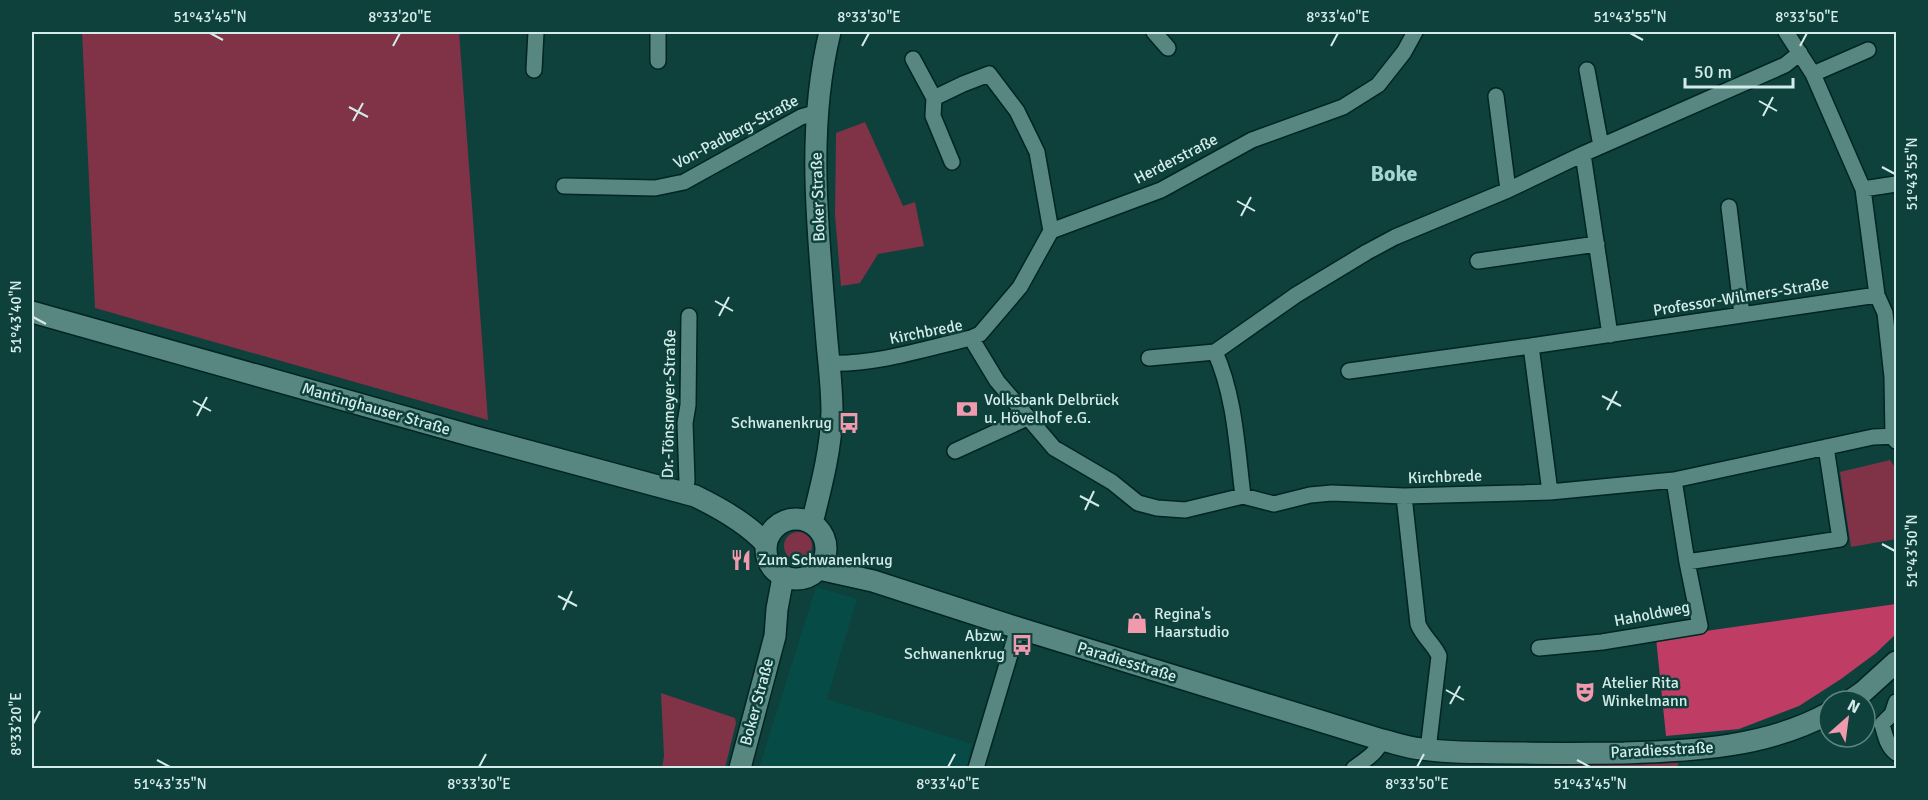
<svg xmlns="http://www.w3.org/2000/svg" width="1928" height="800" font-family="Signika,sans-serif">
  <style>
    .built { fill: #074b46 }
    .green { fill: #803247 }
    .forest { fill: #bf3d65 }
    .lines { fill: none; stroke-linecap: round; stroke-linejoin: round }
    .minor-casing { stroke: #002522; stroke-width: 18 }
    .secondary-casing { stroke: #002522; stroke-width: 24 }
    .minor { stroke: #588781; stroke-width: 15 }
    .secondary { stroke: #588781; stroke-width: 21 }
    .ticks { fill: none; stroke: #d4ece9; stroke-width: 2 }
    .labels { text-anchor: middle; dominant-baseline: central; stroke-width: 5; stroke-linejoin: round; paint-order: stroke }
    .street-label { font-size: 16px; fill: #d4ece9; stroke: #0e403c }
    .poi-label { font-size: 16px; fill: #d4ece9; stroke: #0e403c; text-anchor: start }
    .district-label { font-size: 22px; font-weight: bold; fill: #a5d7d0; stroke: #0e403c }
    .neatline { fill: none; stroke: #d4ece9; stroke-width: 2 }
    .ticks-label { font-size: 15px; text-anchor: middle; fill: #d4ece9 }
  </style>
  <rect width="100%" height="100%" fill="#0e403c"/>
  <path class="built" d="M816 587 857 599 827 699 972 744 967 768H759Z"/>
  <path class="green" d="M82 32H459L488 420 95 308Z
    M865 122 903 206 915 202 924 246 878 254 860 283 841 286 835 215 836 133Z
    M1890 460 1896 469V539L1851 547 1840 472Z
    M784 546a14 14 0 1 1 28 0a14 14 0 1 1-28 0Z
    M661 693 735 718 736 723 725 768H662L664 756Z
    M1678 763V768H1440Z"/>
  <path class="forest" d="M1896 604V634L1876 653 1841 679 1799 706 1739 729 1666 736 1656 638Z"/>
  <g class="lines">
    <defs>
      <path id="minor" d="M658 32V61
        M1154 32 1168 48
        M1786 32 1813 74 1863 189 1877 295 1885 313 1892 377 1893 437 1896 441
        M913 59 934 98 963 84 989 74 1017 111 1037 152 1051 231
        M534 70 536 32
        M1587 70 1601 146
        M1813 74 1868 50
        M1496 96 1508 190
        M934 98 933 116 952 162
        M1583 154 1610 335
        M564 186 655 188 684 182 801 117 818 112
        M1863 189 1896 184
        M1729 207 1742 315
        M1478 261 1597 244
        M971 338 997 381 1054 448 1112 482 1138 503 1157 508 1185 510 1243 496 1274 504 1310 495 1332 493 1404 496 1550 492 1674 480 1873 437 1896 436
        M1149 358 1215 352
        M828 363C876 365 924 349 971 338L980 334 1020 287 1051 231 1161 190 1252 140 1343 107 1378 85 1404 52 1415 32
        M1349 371 1531 346
        M955 451 1027 418
        M684 492 687 481 685 423 688 405 689 316
        M1550 492 1531 346 1877 295
        M1243 496C1237 448 1235 396 1215 352L1296 295 1367 252 1395 237 1508 190 1583 154 1785 65 1800 53
        M1404 496 1418 624C1423 637 1434 644 1439 656L1428 750
        M1687 562 1840 539 1826 447
        M1539 648 1602 642 1700 626 1687 562 1674 480
        M1896 702 1892 714 1882 724C1885 735 1887 746 1896 753
        M976 768 1018 628
        M1354 768C1365 760 1377 753 1382 740"/>
      <path id="secondary" d="M32 312 476 437 695 496C720 508 747 523 766 544
        M766 549a30 30 0 1 1 60 0a30 30 0 1 1-60 0Z
        M812 523C821 487 831 450 832 412 832 384 828 357 826 330 818 231 806 129 830 32
        M819 569 873 581 1018 628 1382 740C1395 743 1409 748 1422 749 1455 754 1490 752 1523 753 1557 754 1590 753 1624 753 1694 751 1767 747 1829 713
        M1850 701 1863 692 1896 662
        M740 768 775 636 777 609 783 577"/>
    </defs>
    <use href="#minor" class="minor-casing"/>
    <use href="#secondary" class="secondary-casing"/>
    <use href="#minor" class="minor"/>
    <use href="#secondary" class="secondary"/>
  </g>
  <path class="ticks" d="M210 33 223 40M1630 33 1643 40M393 46 400 33M862 46 869 33M1331 46 1338 33M1800 46 1807 33M1759 101 1777 111M349 107 368 117M1763 116 1773 97M353 121 363 103M1882 167 1895 174M1237 201 1255 211M1241 216 1251 197M715 301 733 311M719 316 729 297M33 317 46 324M1602 396 1621 406M193 401 211 411M1607 410 1617 391M197 416 207 397M1080 496 1099 506M1085 510 1094 491M1882 544 1895 551M558 596 577 606M563 610 572 591M1446 690 1464 700M1450 704 1460 686M33 724 40 711M157 760 170 767M1577 760 1590 767M479 767 486 754M948 767 955 754M1417 767 1424 754"/>
  <defs>
    <symbol id="bank-bare" viewBox="-9 -9 18 18"><path d="M-6-4H6V4H-6ZM0-2.3a2.3 2.3 0 1 0 0 4.6a2.3 2.3 0 1 0 0-4.6Z" fill="#f29aad" stroke="#0e403c" stroke-width="2.5" paint-order="stroke"/></symbol>
    <symbol id="bus-bare" viewBox="-9 -9 18 18"><path d="M-5-6H5V4H4V6H2V4H-2V6H-4V4H-5ZM-3.5-4V0h7V-4ZM-3.5 1.2v1.5H-2V1.2ZM2 1.2v1.5H3.5V1.2Z" fill="#f29aad" stroke="#0e403c" stroke-width="2.5" paint-order="stroke"/></symbol>
    <symbol id="restaurant-bare" viewBox="-9 -9 18 18"><path d="M-5-6h1v4h1v-4h1v4h1v-4h1v5L-1.5 .5V6h-2V.5L-5-1ZM5-6V6H3V1.5H1.5Q1.5-4 5-6Z" fill="#f29aad" stroke="#0e403c" stroke-width="2.5" paint-order="stroke"/></symbol>
    <symbol id="shop-bare" viewBox="-9 -9 18 18"><path d="M-5-2.5h2.3a2.7 3.5 0 0 1 5.4 0H5L5.5 6h-11ZM-1.5-2.5h3a1.5 2.3 0 0 0-3 0Z" fill="#f29aad" stroke="#0e403c" stroke-width="2.5" paint-order="stroke"/></symbol>
    <symbol id="theatre-bare" viewBox="-9 -9 18 18"><path d="M-5-5.5Q0-4 5-5.5V0Q5 5 0 6Q-5 5-5 0ZM-3.3-2.5H-1v1.5H-3.3ZM1-2.5H3.3v1.5H1ZM-2.8 1Q0 5.5 2.8 1Z" fill="#f29aad" stroke="#0e403c" stroke-width="2.5" paint-order="stroke"/></symbol>
  </defs>
  <g fill-rule="evenodd">
    <use href="#bank-bare" x="952" y="394" width="30" height="30"/>
    <use href="#bus-bare" x="834" y="408" width="30" height="30"/>
    <use href="#restaurant-bare" x="726" y="545" width="30" height="30"/>
    <use href="#shop-bare" x="1122" y="608" width="30" height="30"/>
    <use href="#bus-bare" x="1007" y="630" width="30" height="30"/>
    <use href="#theatre-bare" x="1570" y="677" width="30" height="30"/>
  </g>
  <g class="labels">
    <g class="street-label">
      <text transform="translate(736 132) rotate(-28)">Von-Padberg-Straße</text>
      <text transform="translate(1176 159) rotate(-27)">Herderstraße</text>
      <text transform="translate(818 197) rotate(-92)">Boker Straße</text>
      <text transform="translate(1741 297) rotate(-9)">Professor-Wilmers-Straße</text>
      <text transform="translate(926 332) rotate(-11)">Kirchbrede</text>
      <text transform="translate(669 404) rotate(-89)">Dr.-Tönsmeyer-Straße</text>
      <text transform="translate(376 409) rotate(16)">Mantinghauser Straße</text>
      <text transform="translate(1445 477) rotate(-2)">Kirchbrede</text>
      <text transform="translate(1652 614) rotate(-11)">Haholdweg</text>
      <text transform="translate(1127 662) rotate(17)">Paradiesstraße</text>
      <text transform="translate(757 702) rotate(-75)">Boker Straße</text>
      <text transform="translate(1662 750) rotate(-3)">Paradiesstraße</text>
    </g>
    <g class="poi-label">
      <text x="984" y="400">Volksbank Delbrück<tspan x="984" dy="18">u. Hövelhof e.G.</tspan></text>
      <text x="832" y="423" text-anchor="end">Schwanenkrug</text>
      <text x="758" y="560">Zum Schwanenkrug</text>
      <text x="1154" y="614">Regina's<tspan x="1154" dy="18">Haarstudio</tspan></text>
      <text x="1005" y="636" text-anchor="end">Abzw.<tspan x="1005" dy="18">Schwanenkrug</tspan></text>
      <text x="1602" y="683">Atelier Rita<tspan x="1602" dy="18">Winkelmann</tspan></text>
    </g>
    <g class="district-label">
      <text x="1394" y="173">Boke</text>
    </g>
  </g>
  <rect width="1928" height="800" fill="none" stroke="#0e403c" stroke-width="66"/>
  <g transform="translate(1847 719) rotate(28)"><circle r="28" fill="#0e403c" stroke="#5d8581" stroke-width="1.5"/>
  <path d="M0-4.5L10 22L0 15L-10 22Z" fill="#f29aad"/>
  <text y="-9" font-size="16" font-weight="bold" text-anchor="middle" fill="#d4ece9">N</text>
  </g>
  <path d="M1685 78v9h108v-9" fill="none" stroke="#d4ece9" stroke-width="3"/>
  <text x="1694" y="78" font-size="18" fill="#d4ece9" stroke="#0e403c" stroke-width="4.5" paint-order="stroke">50 m</text>
  <rect x="33" y="33" width="1862" height="734" class="neatline"/>
  <g class="ticks-label">
    <text x="210" y="22">51°43'45"N</text>
    <text x="400" y="22">8°33'20"E</text>
    <text x="869" y="22">8°33'30"E</text>
    <text x="1338" y="22">8°33'40"E</text>
    <text x="1630" y="22">51°43'55"N</text>
    <text x="1807" y="22">8°33'50"E</text>
    <text transform="translate(1912 174) rotate(-90)" y="5">51°43'55"N</text>
    <text transform="translate(16 317) rotate(-90)" y="5">51°43'40"N</text>
    <text transform="translate(1912 551) rotate(-90)" y="5">51°43'50"N</text>
    <text transform="translate(16 724) rotate(-90)" y="5">8°33'20"E</text>
    <text x="170" y="789">51°43'35"N</text>
    <text x="479" y="789">8°33'30"E</text>
    <text x="948" y="789">8°33'40"E</text>
    <text x="1417" y="789">8°33'50"E</text>
    <text x="1590" y="789">51°43'45"N</text>
  </g>
</svg>
